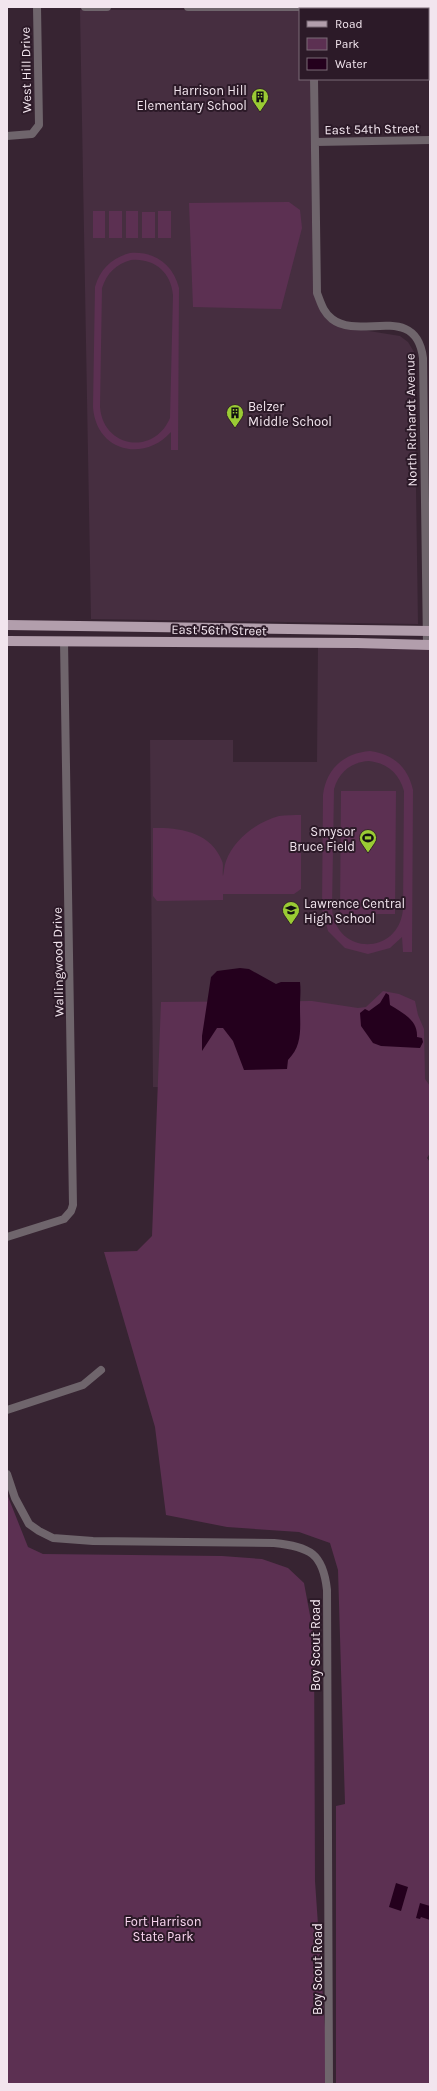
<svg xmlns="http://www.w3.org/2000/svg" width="437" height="2091" font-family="Karla,sans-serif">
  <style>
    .built { fill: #462e40 }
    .green { fill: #5c3052; fill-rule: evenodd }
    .water { fill: #24001d }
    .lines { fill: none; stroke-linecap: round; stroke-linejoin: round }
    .minor { stroke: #6f656c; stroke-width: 8 }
    .major { stroke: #b29eac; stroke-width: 10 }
    .labels { text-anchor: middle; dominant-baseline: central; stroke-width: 4; stroke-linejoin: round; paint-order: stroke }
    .street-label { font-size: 13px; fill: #f2e5ee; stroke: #2c1a28 }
    .poi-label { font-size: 13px; fill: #f2e5ee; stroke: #2c1a28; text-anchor: end }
    .park-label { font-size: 13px; fill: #fad7f0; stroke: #2c1a28 }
  </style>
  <rect width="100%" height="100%" fill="#372432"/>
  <path class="built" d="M80 10H300V79H310L313 292 320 310 344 327 400 336 408 342 414 352 418 624 91 619Z
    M318 644 430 645V1088L153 1087 150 740H233V762H317Z"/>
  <path class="green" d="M289 202 300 210 302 228 281 309 193 307 189 203Z
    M93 211H105V238H93Z
    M109 211H122V238H109Z
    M126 211H138V238H126Z
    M158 211H171V238H158Z
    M142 212H155V238H142Z
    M130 253C154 251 173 264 179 288L178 450H171V432C143 463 96 451 93 407L95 287C100 269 112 258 130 253ZM131 260C154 258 171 272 173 295L170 418C154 456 103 448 100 407L102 288C107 273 116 264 131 260Z
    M370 751C393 754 408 767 413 790L412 952H403L402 937 390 948 368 954 345 948 328 931 322 909 323 795C326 769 344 753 370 751ZM369 761C387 763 399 773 404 791L403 909C399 956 336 956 332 909L334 789C339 772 351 762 369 761Z
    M341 791H396L395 914H340Z
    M301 815V889L294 894H223V900L157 901 153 896V828C179 827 211 832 222 861 224 865 222 872 223 876 224 872 224 866 226 861 234 839 257 822 279 816 286 815 294 815 301 815Z
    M383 991 399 994 415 1001 418 1015 424 1029 425 1079 430 1086V1153L427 1158 430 1162V2084H336V1806L345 1804 338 1570 330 1543 299 1532 227 1527 166 1515 155 1427 104 1252 137 1251 152 1236 161 1002 312 1001 358 1008 366 1007Z
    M7 1494 28 1547 43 1554 222 1556 262 1559 288 1568 304 1583 314 1637 315 1881 327 2056 326 2084H7Z"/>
  <path class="water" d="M240 968 249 969 276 984 281 982H300C301 991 300 998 300 1007 300 1028 303 1045 288 1060L287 1069 244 1070 233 1041 223 1028H217L202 1051V1036L211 977 217 971Z
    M386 993 389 995 390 1005C403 1013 418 1020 417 1037L422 1038 423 1042 420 1048 381 1046 373 1043 361 1026 360 1013 365 1009 369 1011 380 1003Z
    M396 1883 408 1887 401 1911 389 1907Z
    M420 1903 430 1906V1920L421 1917 420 1919 416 1918Z"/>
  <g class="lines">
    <path class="minor" d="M85 7H107
      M188 7H344
      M382 7 383 9
      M428 42 430 43
      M314 79 317 293C321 303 323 312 332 319 360 341 416 302 423 358L427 645
      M7 136 32 134 39 125 37 7
      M315 142 430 140
      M7 1237 64 1219 71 1211 73 1205 64 641
      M7 1410 83 1385 101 1370
      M7 1474 15 1498 29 1524 39 1531 53 1538 93 1541 274 1543C310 1547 323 1553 327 1590L329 2084"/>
    <path class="major" d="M7 625 430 631
      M7 641 357 643 430 645"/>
  </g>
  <defs>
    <symbol id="building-pin" viewBox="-11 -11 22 30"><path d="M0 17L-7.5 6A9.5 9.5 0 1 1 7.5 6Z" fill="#9acb34" stroke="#2c1a28"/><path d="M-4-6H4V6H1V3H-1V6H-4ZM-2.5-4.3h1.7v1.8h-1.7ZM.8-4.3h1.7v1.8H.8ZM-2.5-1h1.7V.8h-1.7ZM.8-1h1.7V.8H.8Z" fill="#111"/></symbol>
    <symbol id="stadium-pin" viewBox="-11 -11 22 30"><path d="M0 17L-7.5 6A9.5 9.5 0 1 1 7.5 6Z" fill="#9acb34" stroke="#2c1a28"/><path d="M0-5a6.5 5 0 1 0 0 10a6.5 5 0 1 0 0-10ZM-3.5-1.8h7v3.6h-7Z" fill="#111"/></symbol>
    <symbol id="school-pin" viewBox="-11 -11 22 30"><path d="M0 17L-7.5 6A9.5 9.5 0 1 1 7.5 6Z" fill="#9acb34" stroke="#2c1a28"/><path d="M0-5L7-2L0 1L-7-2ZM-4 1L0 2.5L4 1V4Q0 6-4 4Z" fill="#111"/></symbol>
  </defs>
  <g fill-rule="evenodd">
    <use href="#building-pin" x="250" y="87" width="20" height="27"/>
    <use href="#building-pin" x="225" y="403" width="20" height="27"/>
    <use href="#stadium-pin" x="358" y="828" width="20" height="27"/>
    <use href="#school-pin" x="281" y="900" width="20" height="27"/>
  </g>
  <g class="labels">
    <g class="street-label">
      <text transform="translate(26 70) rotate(-91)">West Hill Drive</text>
      <text transform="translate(372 129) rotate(-1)">East 54th Street</text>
      <text transform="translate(411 420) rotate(-91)">North Richardt Avenue</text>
      <text transform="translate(219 630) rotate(1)">East 56th Street</text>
      <text transform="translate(58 962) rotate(-91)">Wallingwood Drive</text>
      <text transform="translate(315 1645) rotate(-90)">Boy Scout Road</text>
      <text transform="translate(317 1969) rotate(-90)">Boy Scout Road</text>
    </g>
    <g class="poi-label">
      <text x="247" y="90">Harrison Hill<tspan x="247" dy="15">Elementary School</tspan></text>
      <text x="248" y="406" text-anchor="start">Belzer<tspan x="248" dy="15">Middle School</tspan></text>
      <text x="355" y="831">Smysor<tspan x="355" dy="15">Bruce Field</tspan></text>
      <text x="304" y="903" text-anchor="start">Lawrence Central<tspan x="304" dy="15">High School</tspan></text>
    </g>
    <g class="park-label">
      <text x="163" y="1921">Fort Harrison<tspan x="163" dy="15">State Park</tspan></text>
    </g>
  </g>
  <rect width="437" height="2091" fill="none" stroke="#f2e5ee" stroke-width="16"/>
  <rect x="299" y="8" width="130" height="72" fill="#2c1a28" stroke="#7b6b77"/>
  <rect x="307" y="21" width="20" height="6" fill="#b29eac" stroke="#7b6b77"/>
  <text x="335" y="28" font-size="12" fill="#f2e5ee">Road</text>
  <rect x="307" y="38" width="20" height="12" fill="#5c3052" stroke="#7b6b77"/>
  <text x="335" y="48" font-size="12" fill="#f2e5ee">Park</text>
  <rect x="307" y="58" width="20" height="12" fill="#24001d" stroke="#7b6b77"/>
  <text x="335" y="68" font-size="12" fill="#f2e5ee">Water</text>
</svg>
